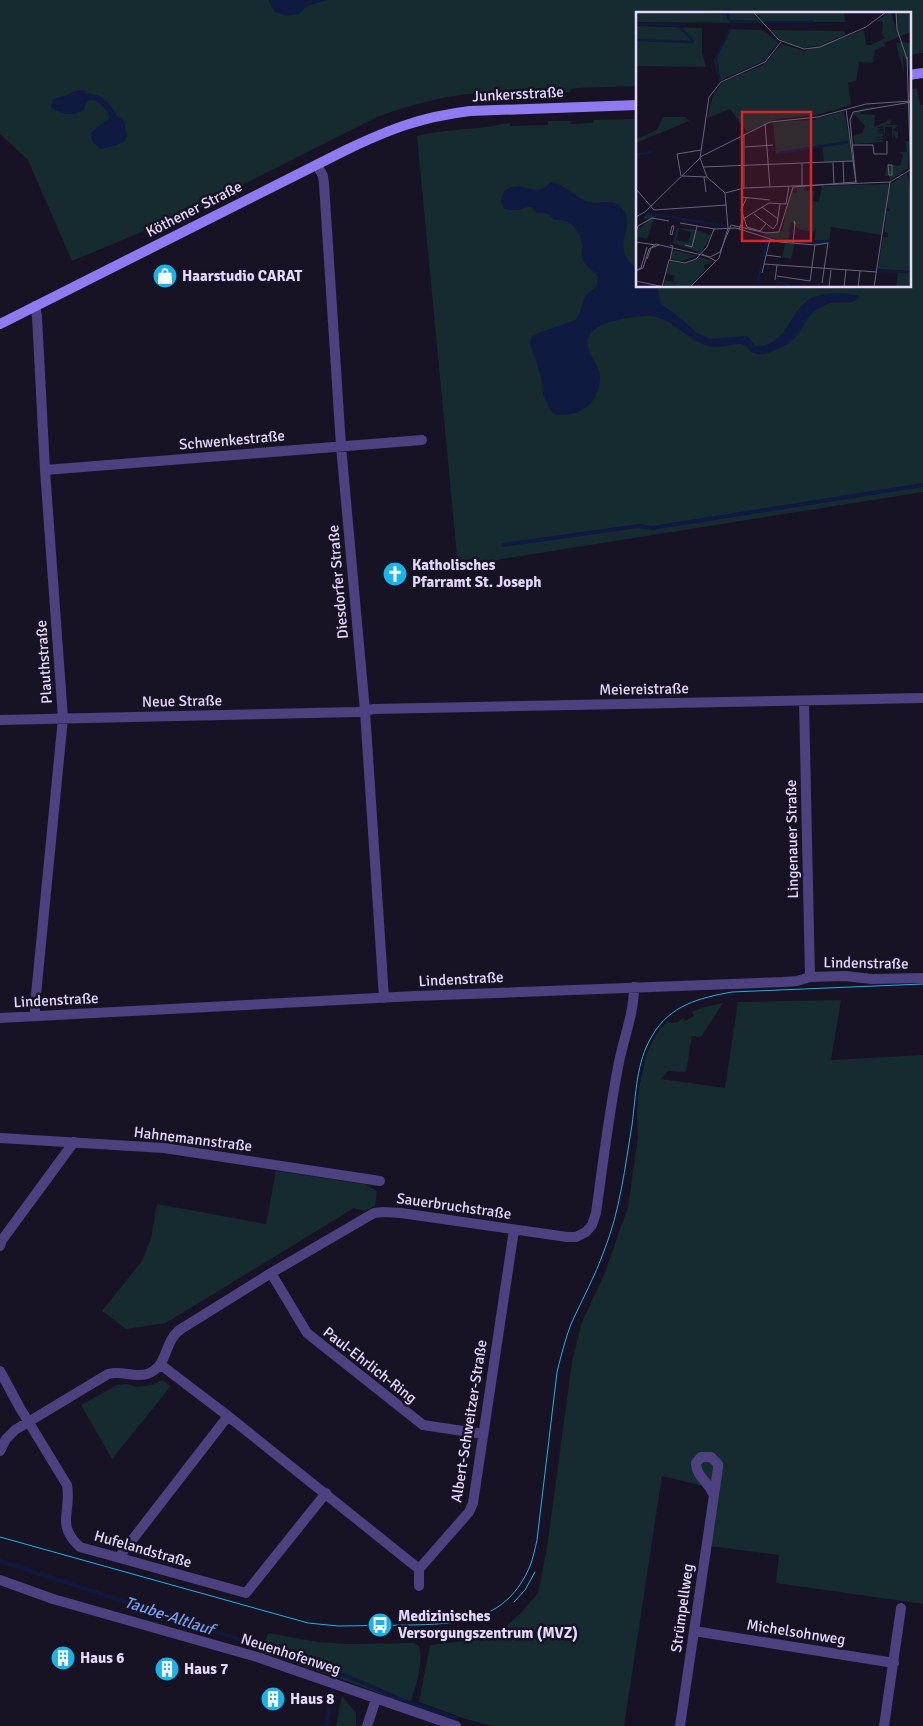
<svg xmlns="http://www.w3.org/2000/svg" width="923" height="1726" font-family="Signika,sans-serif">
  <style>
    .green { fill: #152b2f }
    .water { fill: #0f1a40 }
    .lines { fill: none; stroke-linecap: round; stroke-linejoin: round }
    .stream { stroke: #0f1a40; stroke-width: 4 }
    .minor { stroke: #4d4180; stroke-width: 10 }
    .secondary { stroke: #907af2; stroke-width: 10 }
    .tram { stroke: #18b3e9; stroke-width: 1 }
    .labels { text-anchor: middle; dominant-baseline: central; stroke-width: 5; stroke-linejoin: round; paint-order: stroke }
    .street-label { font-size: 15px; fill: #e3d9fb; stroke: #181225 }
    .poi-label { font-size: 15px; font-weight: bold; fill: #e3d9fb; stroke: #181225; text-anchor: start }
    .water-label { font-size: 16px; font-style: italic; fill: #72a2f1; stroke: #181225 }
    .inset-river { fill: none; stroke: #0f1a40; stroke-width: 2.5 }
    .inset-road { fill: none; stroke: #69627b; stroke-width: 1 }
    .view { fill: #d62828; fill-opacity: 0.15; stroke: #d62828; stroke-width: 2.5 }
    .inset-edge { fill: none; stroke: #e3d9fb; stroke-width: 2.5 }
  </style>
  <rect width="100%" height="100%" fill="#181225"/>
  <path class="green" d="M0 0H923V53L909 55V14H637V86L577 88 571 89 570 92C539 93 509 91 478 93 444 96 409 105 377 117L232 190 228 191 225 189 215 193 211 203 72 261 28 160 0 134Z
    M917 88 920 105H923V492L458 566 417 136C440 130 463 130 487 127 495 126 502 124 510 123V126L548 125V121H570L571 124 593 123V120L637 119V286H909V89Z
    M841 1000 831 1060 923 1055V1604L776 1583 779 1555 709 1546 720 1490 662 1476 624 1726H492L463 1718 419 1702 430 1645 465 1641 483 1636 505 1627 519 1615 538 1593 547 1548 572 1362 582 1322 604 1275 628 1207 638 1137 637 1110 639 1088 646 1056 653 1040 660 1029 668 1021 671 1023 678 1022 683 1018 685 1021 694 1016 692 1012 704 1007 723 1003 701 1037 692 1036 686 1072 668 1071 661 1079 725 1088 738 1002Z
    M276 1171 364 1184 377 1191 375 1206 364 1211 354 1208 166 1323 126 1329 102 1311 142 1261 151 1238 157 1204 266 1224Z
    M162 1380 171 1386 112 1459 81 1405 117 1385 126 1384 137 1387 152 1385Z
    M268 1633 318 1642 349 1644 414 1643 419 1646C424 1664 415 1687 410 1705L347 1681 261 1652Z
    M342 1696 356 1713V1726H336Z"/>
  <path class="water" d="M268 0H327L307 6 299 14 286 16 275 12Z
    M79 90H84L87 93 100 96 108 102 117 116 124 121 127 136 125 141 117 145 101 149C77 132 102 128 110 117 108 111 94 93 86 103 84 105 85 109 83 111 73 116 59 115 51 107L53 99 64 96Z
    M553 182C566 186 574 196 586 201 600 206 615 195 625 212 635 230 609 247 637 269V286H657L661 304 678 316 696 332 709 339 747 336C751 339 753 346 758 346 760 347 763 346 765 345 789 338 790 311 810 299 821 292 847 292 859 296 854 306 840 301 831 303 826 304 819 308 815 311 803 320 802 335 789 343 780 348 764 358 753 353 749 350 747 345 741 344 730 343 719 350 708 346 686 340 671 316 647 316 630 317 582 322 588 347 590 357 599 365 600 375 601 403 579 419 553 414L543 395 541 377 530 343 531 337 538 333 576 320 579 315 585 296 596 287 598 277C594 271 584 265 582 258 581 254 583 248 582 243 579 229 569 218 555 220L546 213H537L532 207H528L518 210H508L503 208 501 199 505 190C523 181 530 193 542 189 546 187 549 183 553 182Z"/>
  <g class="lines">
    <path class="stream" d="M503 545 639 526 652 528 923 485
      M0 1561 327 1668 334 1673V1677
      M334 1673 347 1676 407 1702 455 1718
      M326 1726 332 1689"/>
    <path class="minor" d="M317 165 323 176 324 184 341 446 365 711 384 998
      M45 470 422 440
      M804 701 810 977
      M0 720 356 712 374 709 923 698
      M35 1016V1005L63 718 45 470 37 316 35 306
      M0 1018 415 996 783 982 797 981 810 977 845 976 872 979 923 978
      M0 1138 164 1148 380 1181
      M0 1246 2 1240 74 1142
      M271 1273 307 1333 423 1425 483 1434
      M161 1365 228 1416 419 1569
      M0 1371 20 1408 67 1485C72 1512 55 1524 80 1547L246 1593 326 1493
      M0 1451 6 1439 15 1430 108 1374C122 1370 133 1378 147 1374 169 1367 163 1341 181 1329L271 1273 374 1213 384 1212 401 1213 567 1237H576L586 1232 592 1225 596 1213C603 1163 609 1112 619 1062 624 1037 634 1013 634 987
      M119 1557 228 1416
      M419 1569 469 1512 473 1503 514 1230
      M0 1580 53 1599 257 1657 456 1726
      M419 1586V1569
      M694 1631 894 1663
      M367 1726 376 1699
      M680 1726 718 1468V1464L711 1457H701L696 1463C696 1477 709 1482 713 1494
      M884 1726 901 1608"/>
    <path class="secondary" d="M909 75 923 73
      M0 324 346 150C390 129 421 117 470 111L637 105"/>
    <path class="tram" d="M0 1537 308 1623 338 1626C362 1626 387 1625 411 1625 463 1624 507 1620 530 1566 533 1558 535 1549 537 1540L557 1372C561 1356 565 1340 571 1324 582 1300 595 1276 604 1251 620 1211 625 1167 632 1125 636 1095 636 1062 652 1036 670 1005 699 998 732 992L923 984
      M514 1602 525 1590 535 1572"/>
  </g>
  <defs>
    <symbol id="shop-disc" viewBox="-11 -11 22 22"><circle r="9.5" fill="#18b3e9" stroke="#181225"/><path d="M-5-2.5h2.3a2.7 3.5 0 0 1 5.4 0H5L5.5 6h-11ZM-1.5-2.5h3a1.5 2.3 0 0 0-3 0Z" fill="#fff"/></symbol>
    <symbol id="church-disc" viewBox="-11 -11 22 22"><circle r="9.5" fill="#18b3e9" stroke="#181225"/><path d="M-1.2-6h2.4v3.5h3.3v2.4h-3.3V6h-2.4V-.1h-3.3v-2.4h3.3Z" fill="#fff"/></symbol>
    <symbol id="bus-disc" viewBox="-11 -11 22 22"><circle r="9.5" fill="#18b3e9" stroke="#181225"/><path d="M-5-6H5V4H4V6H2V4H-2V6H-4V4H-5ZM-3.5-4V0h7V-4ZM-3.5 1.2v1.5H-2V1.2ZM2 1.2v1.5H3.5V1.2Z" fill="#fff"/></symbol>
    <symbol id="building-disc" viewBox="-11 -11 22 22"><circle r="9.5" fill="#18b3e9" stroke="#181225"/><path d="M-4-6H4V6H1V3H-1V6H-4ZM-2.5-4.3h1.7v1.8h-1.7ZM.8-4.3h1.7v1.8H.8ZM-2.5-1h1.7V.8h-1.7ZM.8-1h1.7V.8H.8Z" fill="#fff"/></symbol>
  </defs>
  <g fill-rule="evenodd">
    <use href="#shop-disc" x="151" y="262" width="28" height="28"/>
    <use href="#church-disc" x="381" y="560" width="28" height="28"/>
    <use href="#bus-disc" x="366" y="1611" width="28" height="28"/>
    <use href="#building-disc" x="49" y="1644" width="28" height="28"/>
    <use href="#building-disc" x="153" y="1655" width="28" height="28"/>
    <use href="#building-disc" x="259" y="1685" width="28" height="28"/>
  </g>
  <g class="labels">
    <g class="street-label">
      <text transform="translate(518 94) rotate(-3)">Junkersstraße</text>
      <text transform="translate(194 209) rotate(-27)">Köthener Straße</text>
      <text transform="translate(232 440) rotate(-5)">Schwenkestraße</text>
      <text transform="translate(338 582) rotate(-95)">Diesdorfer Straße</text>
      <text transform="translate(44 662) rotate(-94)">Plauthstraße</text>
      <text transform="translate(644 689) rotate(-1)">Meiereistraße</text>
      <text transform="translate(182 701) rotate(-1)">Neue Straße</text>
      <text transform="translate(792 839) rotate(-91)">Lingenauer Straße</text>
      <text transform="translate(866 963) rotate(1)">Lindenstraße</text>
      <text transform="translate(461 979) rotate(-3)">Lindenstraße</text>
      <text transform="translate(56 1000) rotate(-3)">Lindenstraße</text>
      <text transform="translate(193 1139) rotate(7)">Hahnemannstraße</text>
      <text transform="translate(454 1206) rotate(8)">Sauerbruchstraße</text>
      <text transform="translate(370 1365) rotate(38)">Paul-Ehrlich-Ring</text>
      <text transform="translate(469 1421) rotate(-81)">Albert-Schweitzer-Straße</text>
      <text transform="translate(143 1549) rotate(16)">Hufelandstraße</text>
      <text transform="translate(682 1608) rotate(-82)">Strümpellweg</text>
      <text transform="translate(796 1632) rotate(9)">Michelsohnweg</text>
      <text transform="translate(291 1654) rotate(18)">Neuenhofenweg</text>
    </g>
    <g class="poi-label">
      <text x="182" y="276">Haarstudio CARAT</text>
      <text x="412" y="565">Katholisches<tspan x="412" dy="17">Pfarramt St. Joseph</tspan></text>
      <text x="398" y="1616">Medizinisches<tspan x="398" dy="17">Versorgungszentrum (MVZ)</tspan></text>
      <text x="80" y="1658">Haus 6</text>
      <text x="184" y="1669">Haus 7</text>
      <text x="290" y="1699">Haus 8</text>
    </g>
    <g class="water-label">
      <text transform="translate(169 1616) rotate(18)">Taube-Altlauf</text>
    </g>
  </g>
  <g transform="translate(636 12)">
    <rect width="275" height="275" fill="#181225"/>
    <path d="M0 0H116L125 11 0 10ZM119 0H208L209 10H126ZM255 0 260 18 261 0H275V20L248 31 249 34 239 38 237 51 223 50 220 69 212 71 215 93 181 103 141 107 111 120 94 97 71 106 77 83 87 70 127 53 146 32 168 39 228 18 230 33H234L250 26 246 23 247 10 240 9ZM0 14 66 16V41L70 55 0 54ZM94 17 126 18 142 30 128 49 83 69 78 48ZM134 18 208 19 210 22 185 33 165 36 145 28ZM267 30 274 31 275 62 267 43 268 62 260 31ZM251 94 226 98 224 102 239 103 238 115 255 107 254 112 248 113H262L257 118 261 120 262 116V126L260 127 258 122 256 127V115H249V127L247 114 240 116H247L241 119H247L242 121 247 122V124L239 126 247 125 248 127 238 128H247V130L219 132 217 124 226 121 229 114 218 102 214 110 216 102 227 96ZM208 99 214 131 210 132 214 131 216 149 188 151 186 135 140 142 137 110 177 108ZM27 105H50L53 109 0 131V127L21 118ZM269 129H273L272 156 254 169 253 164H249L251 152 264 154 267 143 263 140H271ZM271 161 274 176V259L242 257 247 225H252V221L248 220 251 199H255L252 196V185L246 223 195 215 193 231 178 232 180 215 178 220 164 218 155 210 152 230 125 223 146 219 156 176 160 175 157 180 160 181 161 175H169L168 179H178L177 189 183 190 186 174 255 172ZM11 202 19 204 11 227 3 225 0 228 2 215 5 216 12 207 7 206ZM41 216 57 217 75 223 65 241 37 231ZM43 217 55 220 52 231 40 228ZM159 231 155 247 146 245 149 232ZM37 238 61 244 45 249 35 247ZM65 245 78 250 68 253 69 258 53 275 28 273 29 268 37 270 39 264 30 261 34 249 49 252ZM262 260H274V275H260Z" fill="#152b2f" fill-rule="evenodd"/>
    <path class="inset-river" d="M51 0 91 1 94 10M94 9 123 10M129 10H178M0 12 44 13M42 13 58 30M0 28 58 30M83 67 80 45 94 17M143 141 212 130M0 143 15 140M10 201 90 214M159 230 193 229M126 250 131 226M243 259 272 260M122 269 126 252M140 269 155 274"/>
    <path class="inset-road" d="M117 0 143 28 168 37 184 35 230 15 250 0M260 0 261 17 271 47M271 45 275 171M210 97 220 171M129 112 134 175M216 133H237L238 142H251V129M109 135 137 133M207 150 208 172M197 151 198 172M166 152V173M252 153H256V163H253ZM67 155 217 149M45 164 41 142 65 138M46 164 71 165M68 165 70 180M254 170 274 158M108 176V123M0 177 18 198 91 193M89 181 108 176 254 170M105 185 134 188M111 185 105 198 111 215 124 219 130 212M126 195 142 207M118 202 137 217M0 205 10 199 66 144 134 110 182 105 230 92 275 89M44 211 79 217 100 216 144 230 179 233M36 214H38L36 223 34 222ZM103 217 107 207 133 191 150 192 153 174M137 217 141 212 144 192M0 220 2 214 16 206 33 209M0 230 20 233M157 231 159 210 158 209 159 212M49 233 56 235 61 214M179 233 192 231 186 271M66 242 80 249M130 243 145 245M11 247 15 236 23 233M34 248 37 234 34 233M128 252 241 260M0 258 5 256 11 235M0 259 7 256 13 237 20 232 74 245 84 240 95 213 130 221 143 220 157 175 220 170 214 108 217 100 275 90M126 261 134 227M141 264 174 269 179 233M139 268 141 253M0 269 28 275M26 275 33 248 49 251 60 247 71 235 78 217M54 275 83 246 92 216 89 181 71 165 64 146 73 85 85 70 129 50 145 30M193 275 195 258M208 275 210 258M222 275 224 259M238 275 254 170M275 275V199"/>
    <path class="view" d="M106 100H175V229H106Z"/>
    <rect width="275" height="275" class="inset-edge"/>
  </g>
</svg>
